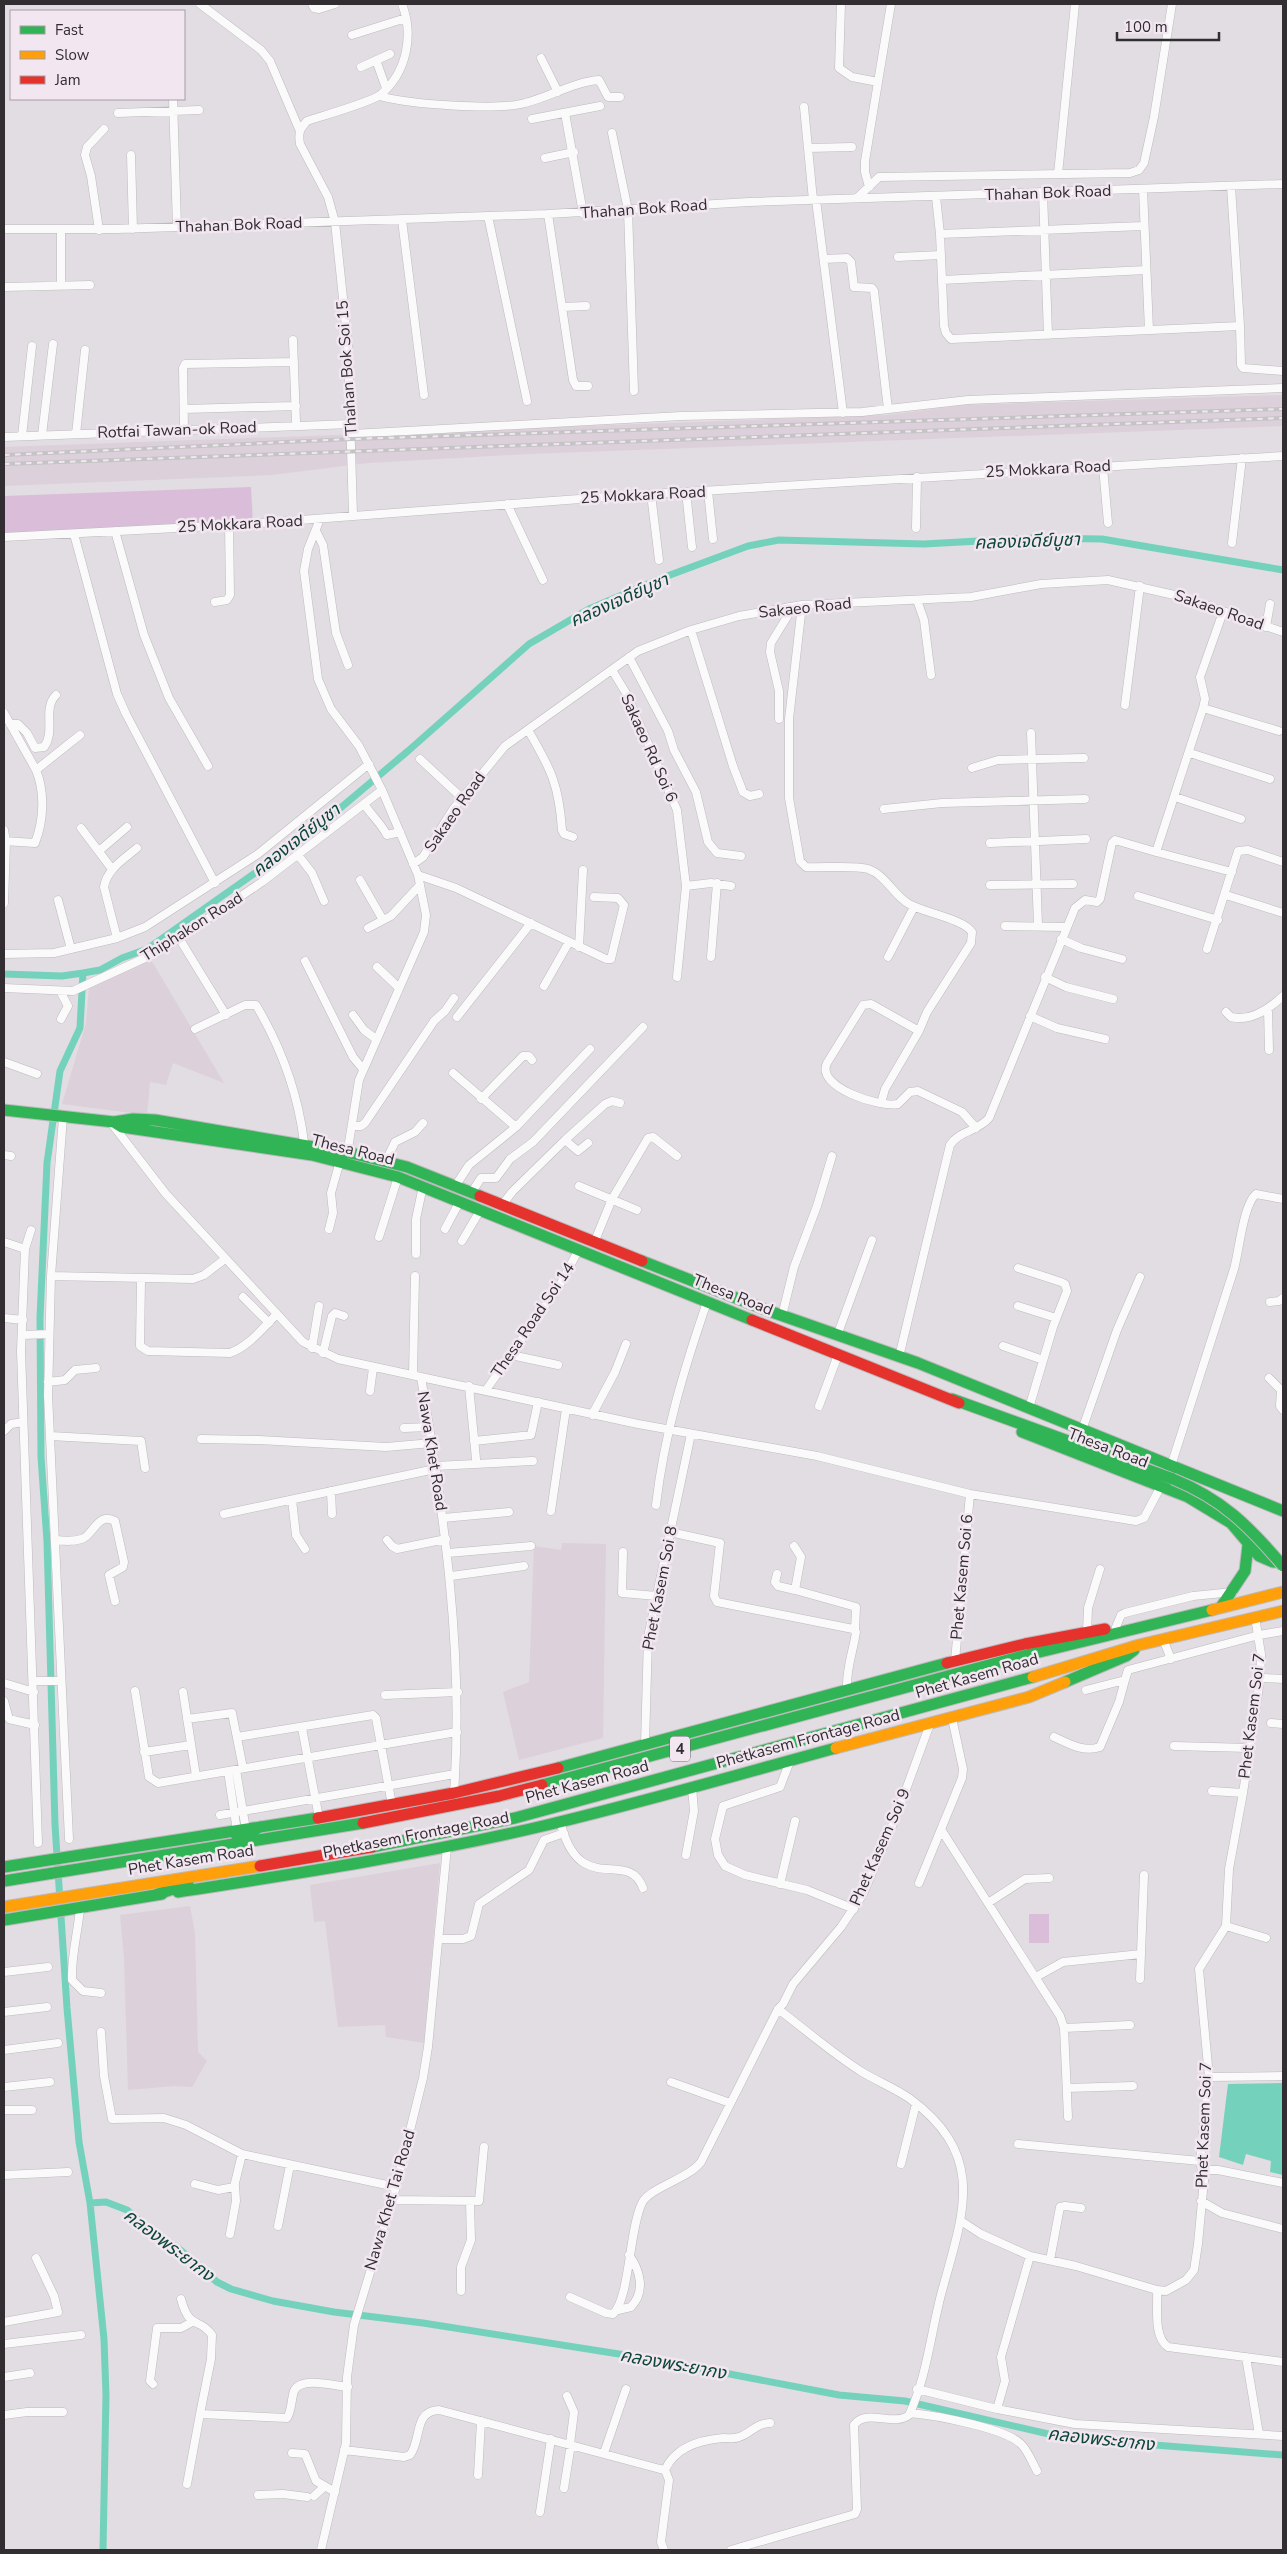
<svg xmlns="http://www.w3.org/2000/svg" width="1287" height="2554" font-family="'Nunito Sans','Noto Sans Thai',sans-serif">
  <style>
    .built { fill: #dcd0db }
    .green { fill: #dabed9 }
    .water { fill: #74d2bc }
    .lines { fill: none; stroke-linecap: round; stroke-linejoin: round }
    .canal { stroke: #74d2bc; stroke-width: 7 }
    .street-casing { stroke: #bdbabd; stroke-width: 9 }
    .fast-casing { stroke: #bdbabd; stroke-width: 13 }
    .slow-casing { stroke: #bdbabd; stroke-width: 13 }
    .jam-casing { stroke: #bdbabd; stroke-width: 13 }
    .street { stroke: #fbfafb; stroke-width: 8 }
    .fast { stroke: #30b455; stroke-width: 11 }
    .slow { stroke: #ff9f0a; stroke-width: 11 }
    .jam { stroke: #e5322d; stroke-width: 11 }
    .rail-casing { stroke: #c5c4c5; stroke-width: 4 }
    .rail { stroke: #f2e7f1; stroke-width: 2; stroke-dasharray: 5.5; stroke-linecap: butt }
    .fast-bridge-casing { stroke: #bcb9bc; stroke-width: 13; stroke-linecap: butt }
    .fast-bridge { stroke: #30b455; stroke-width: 11 }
    .labels { text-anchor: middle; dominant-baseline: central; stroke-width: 5; stroke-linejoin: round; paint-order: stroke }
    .shield { fill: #f2e7f1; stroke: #6b656b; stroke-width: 1 }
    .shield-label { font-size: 15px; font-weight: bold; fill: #312d31 }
    .street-label { font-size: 16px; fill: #312d31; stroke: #f2e7f1 }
    .water-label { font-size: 18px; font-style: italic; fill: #0b4638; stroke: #f2e7f1 }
  </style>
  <rect width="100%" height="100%" fill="#e2dde2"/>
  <path class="built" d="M1283 395V426L528 454 368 463 272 475 4 486V447L887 415 964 405Z
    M150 958 224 1083 173 1063 166 1085 150 1082 147 1115 62 1104 86 1023 89 987Z
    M562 1543 606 1544 603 1738 519 1760 503 1692 529 1682 534 1546 561 1550Z
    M440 1863 424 2043 386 2037 385 2025 338 2027 325 1921 314 1922 310 1885Z
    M190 1906 195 1933 198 2052 207 2061 192 2087 175 2086 128 2090 124 1958 120 1915Z"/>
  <path class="green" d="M251 487 253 523 4 536V496Z
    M1029 1914H1049V1943H1029Z"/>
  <path class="water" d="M1283 2083V2175L1270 2172 1271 2161 1246 2154 1243 2165 1219 2157 1228 2084Z"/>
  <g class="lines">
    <path class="canal" d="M83 973 80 1028 60 1071 47 1163 40 1318 41 1457 47 1541 55 1825 67 2008 79 2142 90 2203 104 2339 106 2395 103 2550
      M4 974 62 976 83 973 100 970 122 958 147 949 306 837 408 751 529 644 589 609 662 578 748 546 779 540 924 544 1034 538 1102 539 1283 570
      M90 2203 106 2202 127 2210 151 2231 178 2248 217 2282 231 2289 273 2301 334 2312 423 2323 657 2360 839 2395 905 2401 1066 2438 1283 2455"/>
    <defs>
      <path id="street" d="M200 4 261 50 270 61 299 129
        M312 4 314 8 319 9 335 4
        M841 4 839 68 852 77 878 82 865 161V172L869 187
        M352 35 406 18
        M541 58 558 92
        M376 60 386 88
        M361 67 390 54
        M878 82 891 4
        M379 96C408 104 497 111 525 103 549 97 574 82 599 80L608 97H620
        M173 99 177 227
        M804 107 813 200
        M118 113 199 110
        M565 113 583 213
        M532 119 600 106
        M612 133 628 210 634 391
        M808 148 852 147
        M131 155 133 229
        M545 158 574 152
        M1058 174 1075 4
        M1231 186 1240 326
        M1143 189 1149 330
        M1043 193 1048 335
        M936 197 940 234 944 326 946 333 951 339 1240 326 1241 365 1243 368 1283 371
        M857 198 879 177 1130 173 1139 170 1144 163 1154 117 1172 4
        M816 200 843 413
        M548 214 573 380 576 386H588
        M488 216 527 401
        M402 220 424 395
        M4 229H117L548 214 749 202 1283 184
        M61 230V285
        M99 230 91 176 85 155 87 147 104 129
        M940 234 1143 226
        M898 257 941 255
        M824 259 847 258 851 262 854 287 872 288 874 291 888 409
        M942 280 1146 270
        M4 287 90 285
        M562 307 586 306
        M293 340 296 422
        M184 409 296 406
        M184 430 183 368 185 364 294 362
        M76 434 85 350
        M352 434 681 416 862 412 968 400 1283 388
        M42 435 53 344
        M22 436 32 346
        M4 437 351 424
        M1103 467 1108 523
        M708 491 713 539
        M686 492 692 547
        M651 494 659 560
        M507 504 543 580
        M353 515 348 346 335 222 328 197 300 144C298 132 300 129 307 121 322 116 371 102 380 95 407 73 414 35 402 4
        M320 519 308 549 304 571 318 679 331 709 359 746 382 790 418 875 426 915 424 932 359 1080 347 1155
        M916 528 917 477
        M115 531 144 635 169 698 208 766
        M316 531 323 545 336 633 348 665
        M74 534 117 694 126 714 215 883
        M4 537 233 525 633 495 1283 456
        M1232 543 1242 458
        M917 600 924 620 931 675
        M215 602 227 600 230 595 229 525
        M802 605 789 719V798L800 861 806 867C823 868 855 865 868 869 886 875 894 896 909 904 925 913 963 919 972 932L971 943 927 1012 919 1031 885 1089 881 1103
        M1266 627 1270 604
        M691 630 733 766 743 792 750 796 759 794
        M629 657 668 731 674 750 696 792 708 842 717 853 741 856
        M612 670 626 693 677 810 686 886 677 977
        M1125 705 1140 586
        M1203 708 1279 731
        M4 713 36 770 80 735
        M779 719V691L770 652 771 643 787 617 789 607
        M10 724H18L27 733 35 748 44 747C56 731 42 709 56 695
        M528 730C551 769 559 785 562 830L564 834 573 837
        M1031 733 1038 925
        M1190 753 1270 779
        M420 759 462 798
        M972 768 998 760 1084 758
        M1175 797 1241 819
        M364 804C372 816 380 822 387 835L400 832
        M884 809 942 803 1085 799
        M81 828 112 869
        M4 830 6 841 4 903
        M4 841 35 843C44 820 45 792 36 770
        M990 843 1086 839
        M99 851 127 827
        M1156 852 1232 872
        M298 855 312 873 324 901
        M413 864 423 857 454 808 505 746 638 651 691 630 739 616 802 605 971 597 1041 584 1108 580 1183 597 1283 632
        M418 875 456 888 606 959H611L624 905 618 898 594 897
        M360 880 383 920
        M990 885 1073 884
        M686 886 711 883 731 886
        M1226 895 1283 913
        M1138 896 1218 920
        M58 900 71 949
        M1005 926 1065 927
        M368 928 391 916 420 885
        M117 938 104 887C107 869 124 859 137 848
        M179 938 226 1015
        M1061 939 1081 948 1122 959
        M579 947 583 870
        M1207 949 1238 851 1248 850 1283 862
        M4 954 54 953 117 938 145 927 258 854 369 764
        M711 957 717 883
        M888 957 914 907
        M305 961 353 1057 363 1069
        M377 967 398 987
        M1045 977 1066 987 1113 999
        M544 986 569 942
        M4 988 73 991 158 952 262 882 382 790
        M60 991 68 1006 61 1019
        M1268 1009 1269 1050
        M1226 1012 1231 1017C1251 1022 1269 1009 1283 996
        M353 1015 364 1030 376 1039
        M1030 1016 1057 1028 1105 1039
        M457 1017 531 923
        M195 1029 245 1005H256C281 1047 298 1094 304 1142
        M919 1031 871 1004 863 1005 827 1063C815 1087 880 1108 898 1104L910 1092 918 1091 962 1112 976 1128
        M4 1062 37 1074
        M453 1073 516 1127
        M481 1099 523 1056H529L532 1060
        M63 1117 51 1276 48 1395 69 1839
        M112 1124 166 1194 303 1342 338 1359 421 1377C444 1515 464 1652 454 1793
        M352 1126H361L365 1123 434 1021 445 1011 454 998
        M565 1140 605 1104 612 1101 620 1103
        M4 1155 11 1156
        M386 1161 395 1142 415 1132 423 1123
        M456 1185 469 1165 516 1127 590 1049
        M579 1186 637 1210
        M472 1192 481 1178H496L510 1159 533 1142 643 1027
        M503 1204 512 1192 565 1140 578 1151 588 1143
        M329 1229 333 1213 331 1193 340 1161
        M445 1229 460 1201
        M31 1230 25 1249 21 1351 38 1843
        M379 1237 398 1177
        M462 1241 481 1209
        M4 1242 25 1249
        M594 1243 612 1199 648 1138 653 1137 677 1156
        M416 1254V1219L423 1186
        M1018 1268 1061 1282 1065 1284 1067 1291 1053 1327 1029 1408
        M51 1276 193 1279 204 1275 225 1259
        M141 1279 140 1346 148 1351 230 1353C249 1346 262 1329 276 1315
        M243 1297 269 1323
        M1270 1302 1279 1301 1283 1298
        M1018 1306 1056 1318
        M782 1316 794 1267 817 1206 832 1156
        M4 1318 23 1320
        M22 1335 49 1334
        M837 1336 872 1240
        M1003 1346 1043 1360
        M312 1348 319 1306
        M323 1353 332 1316 335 1313 344 1316
        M511 1355 558 1365
        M899 1357 950 1145C959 1131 978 1131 989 1118L1075 908 1085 900 1097 902 1100 899 1112 843 1115 840 1156 852 1203 708 1205 699 1200 677 1223 612
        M413 1375 415 1276
        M421 1377 638 1424 817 1456 970 1494 1136 1521 1144 1518 1161 1486
        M1269 1378 1281 1390 1280 1406 1283 1410
        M48 1382 65 1380 75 1370 96 1368
        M469 1386 476 1459
        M486 1390 561 1283 579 1249
        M370 1391 373 1368
        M819 1406 838 1355
        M592 1415 615 1372 626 1344
        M404 1428 429 1427
        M1082 1430 1117 1330 1140 1277
        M4 1431 11 1424 23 1422
        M50 1436 141 1441 145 1468
        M201 1439 259 1440 386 1447 432 1443
        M474 1441 531 1435 538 1402
        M435 1466 533 1461
        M1171 1466 1234 1269C1239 1252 1243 1205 1256 1194L1283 1199
        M331 1491 332 1514
        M292 1500 296 1535 305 1549
        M656 1505C664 1435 684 1369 707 1302
        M551 1511 566 1409
        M224 1514 435 1469
        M443 1518 509 1512
        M670 1532 720 1543 714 1596 717 1602 853 1629 856 1632C853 1652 846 1669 847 1689
        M56 1540C65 1541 75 1542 84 1538 95 1531 99 1512 115 1521L124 1562 123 1567 109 1575 115 1601
        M387 1540 392 1546 397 1549 446 1539
        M794 1546 801 1557 795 1590 856 1607 855 1631
        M623 1552 622 1593 657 1596
        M448 1553 531 1546
        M777 1574 775 1582 778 1586 795 1590
        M451 1576 524 1566
        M1116 1627 1121 1615 1125 1613 1193 1596 1233 1592
        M1087 1632 1088 1608 1100 1569
        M1163 1639 1171 1659
        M955 1661 970 1494
        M1265 1678 1283 1679
        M33 1681H61
        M4 1683 34 1692
        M1086 1690 1125 1680 1128 1670 1259 1635 1283 1631
        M135 1691 149 1777 158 1783 457 1732
        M183 1692 196 1776
        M385 1695 458 1692
        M4 1701 9 1719 35 1725
        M187 1719 232 1713 243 1768
        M1271 1723 1283 1724
        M302 1728 319 1818
        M237 1737 373 1715 376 1718 392 1805
        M1054 1737C1068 1743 1083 1753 1100 1747L1119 1702 1125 1680
        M645 1744 648 1637 691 1434
        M1174 1746 1249 1748
        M144 1752 191 1745
        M790 1761 780 1787 723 1806 715 1839 718 1855 725 1866 745 1875 807 1890 854 1909
        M236 1770 246 1830
        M228 1771 237 1831
        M1212 1791 1243 1793
        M220 1815 455 1774
        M562 1828C582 1897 628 1848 643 1888
        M942 1831 1060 2016 1064 2028 1068 2117
        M686 1855 694 1811 692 1787
        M919 1883 962 1778 963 1769 952 1718
        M780 1884 795 1821
        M988 1903 1025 1879 1049 1878
        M80 1908C78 1933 71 1955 72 1980L83 1991 101 1993
        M1226 1926 1266 1938
        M439 1939H463L471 1936 479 1904 529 1870 544 1840 564 1833
        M4 1972 48 1967
        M1036 1977 1063 1962 1141 1954
        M1140 1979 1144 1875
        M4 2012 47 2007
        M1064 2028 1130 2025
        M101 2032 104 2076 112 2119 164 2118 186 2125 242 2154 396 2187
        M4 2050 58 2043
        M1209 2077 1283 2076
        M671 2082 730 2103
        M4 2087 50 2082
        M1067 2088 1133 2086
        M4 2110H32
        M1018 2144 1200 2161
        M901 2164 916 2104
        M1202 2170H1218L1283 2183
        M4 2175 68 2172
        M195 2184 218 2190 234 2187 242 2154
        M392 2200 479 2201 484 2147
        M1201 2201 1222 2213 1283 2229
        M961 2221 981 2234 1030 2256 1076 2266 1157 2290 1166 2291 1186 2280 1194 2270 1198 2244 1204 2180 1200 2161 1209 2077 1199 1969 1226 1926 1229 1869 1243 1793 1260 1680 1261 1654 1255 1617
        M278 2226 290 2165
        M230 2234 236 2201 235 2186
        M1050 2260 1060 2207 1065 2206 1081 2208
        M1157 2290C1158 2307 1153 2337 1168 2347L1283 2362
        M461 2291V2267L471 2240 470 2202
        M570 2297 606 2313 613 2314C630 2298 629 2229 642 2203 649 2188 688 2179 701 2162L778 2009 783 2004 793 1984 841 1927 863 1894 897 1814 930 1724
        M181 2299C190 2332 199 2316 212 2335L211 2359 200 2414
        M618 2310 631 2307C646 2291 640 2270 629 2255
        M4 2322 58 2312 54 2296 36 2258
        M4 2344 81 2335
        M1246 2357 1259 2434
        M4 2377 30 2373
        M153 2384 150 2381 157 2328H181L192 2322
        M917 2389 997 2409 1075 2424 1283 2436
        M567 2396 574 2412 570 2444
        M997 2409 1005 2381 1001 2357 1030 2256
        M910 2413C934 2415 1005 2428 1021 2444 1028 2451 1032 2462 1037 2471
        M4 2415 27 2412H63
        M344 2450 404 2457 410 2455C422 2440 413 2411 439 2410L660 2469 665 2470 669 2480 661 2542 664 2550
        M292 2453 305 2454 316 2481 335 2492
        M604 2453 626 2389
        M665 2470C675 2447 699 2440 723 2438 728 2438 734 2439 739 2437 752 2433 754 2424 770 2423
        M478 2475 481 2421
        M187 2484 200 2414 287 2418C292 2410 291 2400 294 2391 301 2376 335 2386 348 2387
        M564 2488 571 2444
        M258 2495 283 2494 307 2497
        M314 2496 324 2487
        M540 2512 551 2439
        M321 2550 346 2443 347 2377 354 2325 396 2187 423 2078 428 2047 447 1847
        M731 2550 855 2514 857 2509 854 2425C866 2408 894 2427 909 2415 927 2377 931 2331 942 2291 964 2211 987 2155 909 2098 894 2088 877 2081 862 2072 833 2054 806 2030 778 2009"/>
      <path id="fast" d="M4 1110 114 1122 133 1119 155 1120 355 1154 407 1167 480 1196
        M114 1122 122 1127 312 1155 398 1177 752 1320
        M642 1261 769 1311 918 1363 1283 1511
        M952 1399 1173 1479
        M1022 1432 1188 1497 1231 1523 1259 1556 1273 1562H1283
        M1221 1607 1245 1571 1248 1545
        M1065 1682 1126 1656 1134 1650
        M558 1768 947 1663
        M542 1785 1015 1658 1212 1610
        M237 1839 260 1827
        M372 1847 515 1818 1033 1677
        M4 1867 318 1818
        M4 1881 363 1823
        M178 1892C301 1873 425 1854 547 1825 644 1802 740 1774 836 1748
        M155 1895 188 1884
        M4 1920 162 1894"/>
      <path id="slow" d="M1212 1610 1283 1592
        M1033 1677 1139 1645 1283 1611
        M836 1748 1029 1697 1065 1682
        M4 1907 260 1866"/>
      <path id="jam" d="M480 1196 642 1261
        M752 1320 959 1403
        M947 1663 1025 1644 1105 1629
        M318 1818 454 1793 558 1768
        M363 1823 499 1796 542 1785
        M260 1866 372 1847"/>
    </defs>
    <use href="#street" class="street-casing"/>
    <use href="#fast" class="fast-casing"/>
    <use href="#slow" class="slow-casing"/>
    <use href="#jam" class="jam-casing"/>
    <use href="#street" class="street"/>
    <use href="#fast" class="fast"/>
    <use href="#slow" class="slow"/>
    <use href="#jam" class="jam"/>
    <defs>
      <path id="rail" d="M4 455 352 439 1283 409
        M4 464 1283 418"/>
    </defs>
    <use href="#rail" class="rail-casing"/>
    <use href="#rail" class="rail"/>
    <defs>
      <path id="fast-bridge" d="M1173 1479C1222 1499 1249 1526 1283 1566"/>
    </defs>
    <use href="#fast-bridge" class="fast-bridge-casing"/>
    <use href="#fast-bridge" class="fast-bridge"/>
  </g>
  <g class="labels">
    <rect class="shield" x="670" y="1736.5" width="20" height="25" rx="4"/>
    <g class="shield-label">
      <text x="680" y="1749">4</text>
    </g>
    <g class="street-label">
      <text transform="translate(1048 193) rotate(-2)">Thahan Bok Road</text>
      <text transform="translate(644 209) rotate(-4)">Thahan Bok Road</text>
      <text transform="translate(239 225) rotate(-2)">Thahan Bok Road</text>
      <text transform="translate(347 368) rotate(-94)">Thahan Bok Soi 15</text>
      <text transform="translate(177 430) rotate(-2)">Rotfai Tawan-ok Road</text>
      <text transform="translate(1048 469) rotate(-3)">25 Mokkara Road</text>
      <text transform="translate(643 495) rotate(-3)">25 Mokkara Road</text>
      <text transform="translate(240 524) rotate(-3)">25 Mokkara Road</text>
      <text transform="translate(805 608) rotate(-6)">Sakaeo Road</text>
      <text transform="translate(1219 610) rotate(19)">Sakaeo Road</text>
      <text transform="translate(649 748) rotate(66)">Sakaeo Rd Soi 6</text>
      <text transform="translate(455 812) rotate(-55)">Sakaeo Road</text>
      <text transform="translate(192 927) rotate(-32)">Thiphakon Road</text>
      <text transform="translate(353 1150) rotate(14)">Thesa Road</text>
      <text transform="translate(733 1295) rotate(22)">Thesa Road</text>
      <text transform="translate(533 1320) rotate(-56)">Thesa Road Soi 14</text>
      <text transform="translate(1108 1448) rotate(21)">Thesa Road</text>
      <text transform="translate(432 1451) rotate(81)">Nawa Khet Road</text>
      <text transform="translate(962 1577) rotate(-85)">Phet Kasem Soi 6</text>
      <text transform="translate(660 1588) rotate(-79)">Phet Kasem Soi 8</text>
      <text transform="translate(977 1676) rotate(-16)">Phet Kasem Road</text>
      <text transform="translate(1252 1716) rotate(-83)">Phet Kasem Soi 7</text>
      <text transform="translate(808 1739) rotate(-15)">Phetkasem Frontage Road</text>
      <text transform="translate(587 1782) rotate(-15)">Phet Kasem Road</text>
      <text transform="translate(416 1835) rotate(-11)">Phetkasem Frontage Road</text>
      <text transform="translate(880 1847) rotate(-66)">Phet Kasem Soi 9</text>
      <text transform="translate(191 1860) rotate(-9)">Phet Kasem Road</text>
      <text transform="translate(1204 2125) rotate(-88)">Phet Kasem Soi 7</text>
      <text transform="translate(390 2200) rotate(-74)">Nawa Khet Tai Road</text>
    </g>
    <g class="water-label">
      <text transform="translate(1027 541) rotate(-2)">คลองเจดีย์บูชา</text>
      <text transform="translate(619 600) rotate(-24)">คลองเจดีย์บูชา</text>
      <text transform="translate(296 840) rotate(-38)">คลองเจดีย์บูชา</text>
      <text transform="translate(169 2245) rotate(37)">คลองพระยากง</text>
      <text transform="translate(673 2364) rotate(10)">คลองพระยากง</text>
      <text transform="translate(1101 2439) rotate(6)">คลองพระยากง</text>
    </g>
  </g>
  <rect width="1287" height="2554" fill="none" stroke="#312d31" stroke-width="10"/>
  <rect x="10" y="10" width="175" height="90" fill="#f2e7f1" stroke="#a59da4"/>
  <rect x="20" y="26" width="25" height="8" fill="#30b455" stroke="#a59da4"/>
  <text x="55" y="35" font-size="15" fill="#312d31">Fast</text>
  <rect x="20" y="51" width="25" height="8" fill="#ff9f0a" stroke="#a59da4"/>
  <text x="55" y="60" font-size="15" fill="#312d31">Slow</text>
  <rect x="20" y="76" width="25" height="8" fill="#e5322d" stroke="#a59da4"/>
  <text x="55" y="85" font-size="15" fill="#312d31">Jam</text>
  <path d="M1117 32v8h102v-8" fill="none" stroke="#312d31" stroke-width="2.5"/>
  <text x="1124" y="32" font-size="15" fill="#312d31" stroke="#f2e7f1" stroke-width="4" paint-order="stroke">100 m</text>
</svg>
